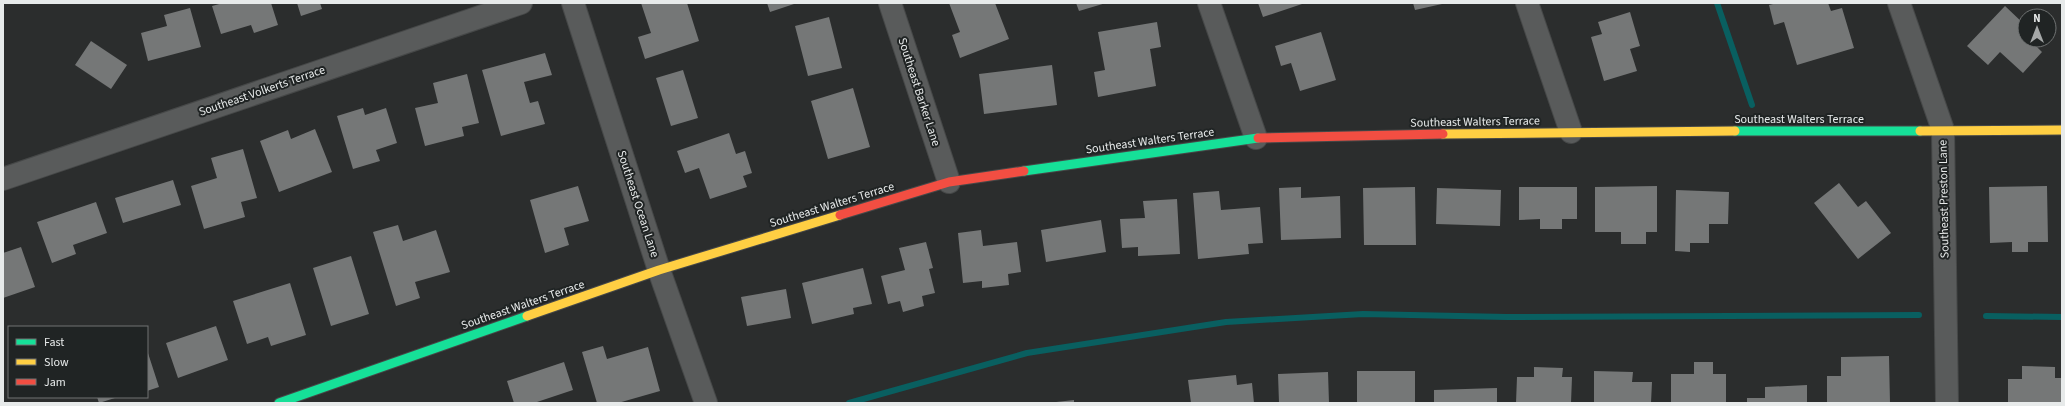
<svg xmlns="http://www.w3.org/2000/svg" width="2065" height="406" font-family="'Source Sans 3',sans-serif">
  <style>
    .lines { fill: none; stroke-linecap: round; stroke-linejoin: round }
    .stream { stroke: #095f60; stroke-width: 6 }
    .building { fill: #757777 }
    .street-casing { stroke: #464848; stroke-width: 24 }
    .fast-casing { stroke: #464848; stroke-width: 11 }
    .slow-casing { stroke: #464848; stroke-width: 11 }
    .jam-casing { stroke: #464848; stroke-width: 11 }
    .street { stroke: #595b5b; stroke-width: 22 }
    .fast { stroke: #16e098; stroke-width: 9 }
    .slow { stroke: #ffcf43; stroke-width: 9 }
    .jam { stroke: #f24e42; stroke-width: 9 }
    .labels { text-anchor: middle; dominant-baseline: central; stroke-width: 4; stroke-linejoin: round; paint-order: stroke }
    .street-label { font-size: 12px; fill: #e7eaea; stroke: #202424 }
  </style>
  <rect width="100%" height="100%" fill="#2b2d2d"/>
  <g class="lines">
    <path class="stream" d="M1717 3 1752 105
      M1986 316 2062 317
      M849 403 1027 353 1226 322 1363 314 1507 317 1919 315"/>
  </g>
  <path class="building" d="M223 3H271L278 25 254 33 251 25 221 34 212 6Z
    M297 3H320L322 9 301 16Z
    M641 3H687L699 41 645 59 638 37 651 33Z
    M767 3H797L770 12Z
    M949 3H995L1009 39 960 58 952 35 960 32Z
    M1076 3H1106L1079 11Z
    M1258 3H1305L1263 17Z
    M1413 3H1442V4L1415 10Z
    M1777 3H1828L1831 11 1842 8 1854 48 1797 65 1784 22 1774 25 1769 5Z
    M2005 6 2025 25V40H2030L2042 52 2023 73 2000 52 1988 65 1967 46Z
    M190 8 201 47 148 61 141 33 167 26 164 15Z
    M1630 12 1640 46 1630 49 1637 71 1604 81 1591 37 1602 34 1598 22Z
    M829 17 842 68 808 76 795 26Z
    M1157 22 1161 47 1150 49 1156 86 1098 97 1094 72 1105 70 1098 32Z
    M1321 32 1336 80 1300 91 1291 63 1281 66 1275 46Z
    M91 41 127 65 111 89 75 65Z
    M545 53 552 75 524 82 530 103 538 101 545 124 501 136 482 70Z
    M1052 65 1057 105 984 114 979 74Z
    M683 70 698 118 671 126 656 78Z
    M467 74 479 123 462 127 464 136 425 146 415 108 438 103 433 83Z
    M853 88 870 147 828 159 811 101Z
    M363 108 365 115 386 108 397 143 376 150 380 161 353 169 337 116Z
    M315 129 332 172 279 192 260 141 288 130 291 139Z
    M729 133 736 154 745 151 752 173 743 176 747 187 710 199 699 168 685 173 677 151Z
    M243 149 257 198 241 202 245 217 204 229 191 186 217 178 211 158Z
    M173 180 181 205 123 223 115 198Z
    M1839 183 1858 207 1866 201 1891 233 1858 259 1814 203Z
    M578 186 589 221 564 228 569 245 545 253 530 200Z
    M1657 186V232H1646V244H1621V232H1595V187Z
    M2047 186 2048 242H2028V252H2012V242L1990 243 1989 187Z
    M1301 187V198L1340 196 1341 238 1281 240 1279 188Z
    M1415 187 1416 245H1364L1363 188Z
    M1519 187H1577V219H1562V229H1540V219L1519 220Z
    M1437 188 1501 190 1500 226 1436 224Z
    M1676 190 1729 192 1728 224H1709V243H1690V252L1675 251Z
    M1219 191 1221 210 1260 207 1263 243 1248 244 1249 254 1198 259 1193 193Z
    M1177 199 1180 254 1138 256V247L1122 248 1120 219 1145 218 1143 201Z
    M96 202 107 233 73 245 76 254 52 263 37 222Z
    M1101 220 1106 252 1046 262 1041 230Z
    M398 225 403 241 436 230 450 272 415 282 420 298 396 306 373 232Z
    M981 230 983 246 1017 242 1021 272 1008 274 1009 285 982 288V281L963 283 958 233Z
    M926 242 933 268 929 269 935 293 922 296 924 306 903 312 900 301 888 304 881 276 905 270 899 248Z
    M21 247 35 287 3 298V253Z
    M351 256 369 314 331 326 313 268Z
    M863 268 872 304 853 308 854 314 812 324 802 283Z
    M290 283 306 335 271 346 268 337 247 344 233 301Z
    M786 289 791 318 747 326 741 297Z
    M216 326 228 360 178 378 166 343Z
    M603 346 607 359 648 347 660 391 618 403H597L582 352Z
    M147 350 159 387 147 391Z
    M1889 356 1890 403H1827V376H1841V357Z
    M564 362 573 390 534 403H514L507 381Z
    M1694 362H1713V374H1726V403H1671V374H1694Z
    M2022 366 2055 367V378H2062V403H2008V379H2022Z
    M1534 367 1563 368 1562 377H1572L1571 403H1516L1517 377H1534Z
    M1357 371H1415V403H1357Z
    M1594 371 1633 372 1632 382H1652L1651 403H1594Z
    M1328 372 1329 403H1279L1278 374Z
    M1236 375 1237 385 1252 383 1254 403H1191L1188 380Z
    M1807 385V403H1747V398H1765V387Z
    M1497 388V403H1434V390Z
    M97 397H118L99 403Z
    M1074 400V403H1056V402Z"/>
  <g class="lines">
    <defs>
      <path id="street" d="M573 3 659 270 706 403
        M890 3 949 182
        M1209 3 1256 138
        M1527 3 1571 132
        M1899 3 1943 130 1947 403
        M3 179 521 3"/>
      <path id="fast" d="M1735 131H1920
        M1024 171 1258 138
        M279 403 527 316"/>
      <path id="slow" d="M1920 131 2062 130
        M1443 134 1735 131
        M527 316 659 270 840 215"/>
      <path id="jam" d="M1258 138 1443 134
        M840 215 949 182 1024 171"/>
    </defs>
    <use href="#street" class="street-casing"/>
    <use href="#fast" class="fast-casing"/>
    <use href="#slow" class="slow-casing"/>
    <use href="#jam" class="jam-casing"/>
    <use href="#street" class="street"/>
    <use href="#fast" class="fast"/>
    <use href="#slow" class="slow"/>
    <use href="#jam" class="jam"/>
  </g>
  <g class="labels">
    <g class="street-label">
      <text transform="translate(262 91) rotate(-19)">Southeast Volkerts Terrace</text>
      <text transform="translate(919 92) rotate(72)">Southeast Barker Lane</text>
      <text x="1799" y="119">Southeast Walters Terrace</text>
      <text transform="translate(1475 122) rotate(-1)">Southeast Walters Terrace</text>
      <text transform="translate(1150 141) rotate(-8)">Southeast Walters Terrace</text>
      <text transform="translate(1944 199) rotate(-91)">Southeast Preston Lane</text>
      <text transform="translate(638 204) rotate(72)">Southeast Ocean Lane</text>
      <text transform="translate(832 205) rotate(-17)">Southeast Walters Terrace</text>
      <text transform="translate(523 305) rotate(-19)">Southeast Walters Terrace</text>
    </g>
  </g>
  <rect width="2065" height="406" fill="none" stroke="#e7eaea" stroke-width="8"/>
  <rect x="8" y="326" width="140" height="72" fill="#202424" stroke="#707373"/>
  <rect x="16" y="339" width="20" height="6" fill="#16e098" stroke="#707373"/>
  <text x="44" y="346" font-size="12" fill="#e7eaea">Fast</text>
  <rect x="16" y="359" width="20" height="6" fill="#ffcf43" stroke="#707373"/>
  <text x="44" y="366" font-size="12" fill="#e7eaea">Slow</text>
  <rect x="16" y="379" width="20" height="6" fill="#f24e42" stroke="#707373"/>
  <text x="44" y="386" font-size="12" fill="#e7eaea">Jam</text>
  <g transform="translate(2037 28)"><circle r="19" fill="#202424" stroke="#707373"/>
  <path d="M0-3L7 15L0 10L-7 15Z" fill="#a5a8a8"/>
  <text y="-6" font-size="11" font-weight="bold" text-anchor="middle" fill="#e7eaea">N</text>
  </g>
</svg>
